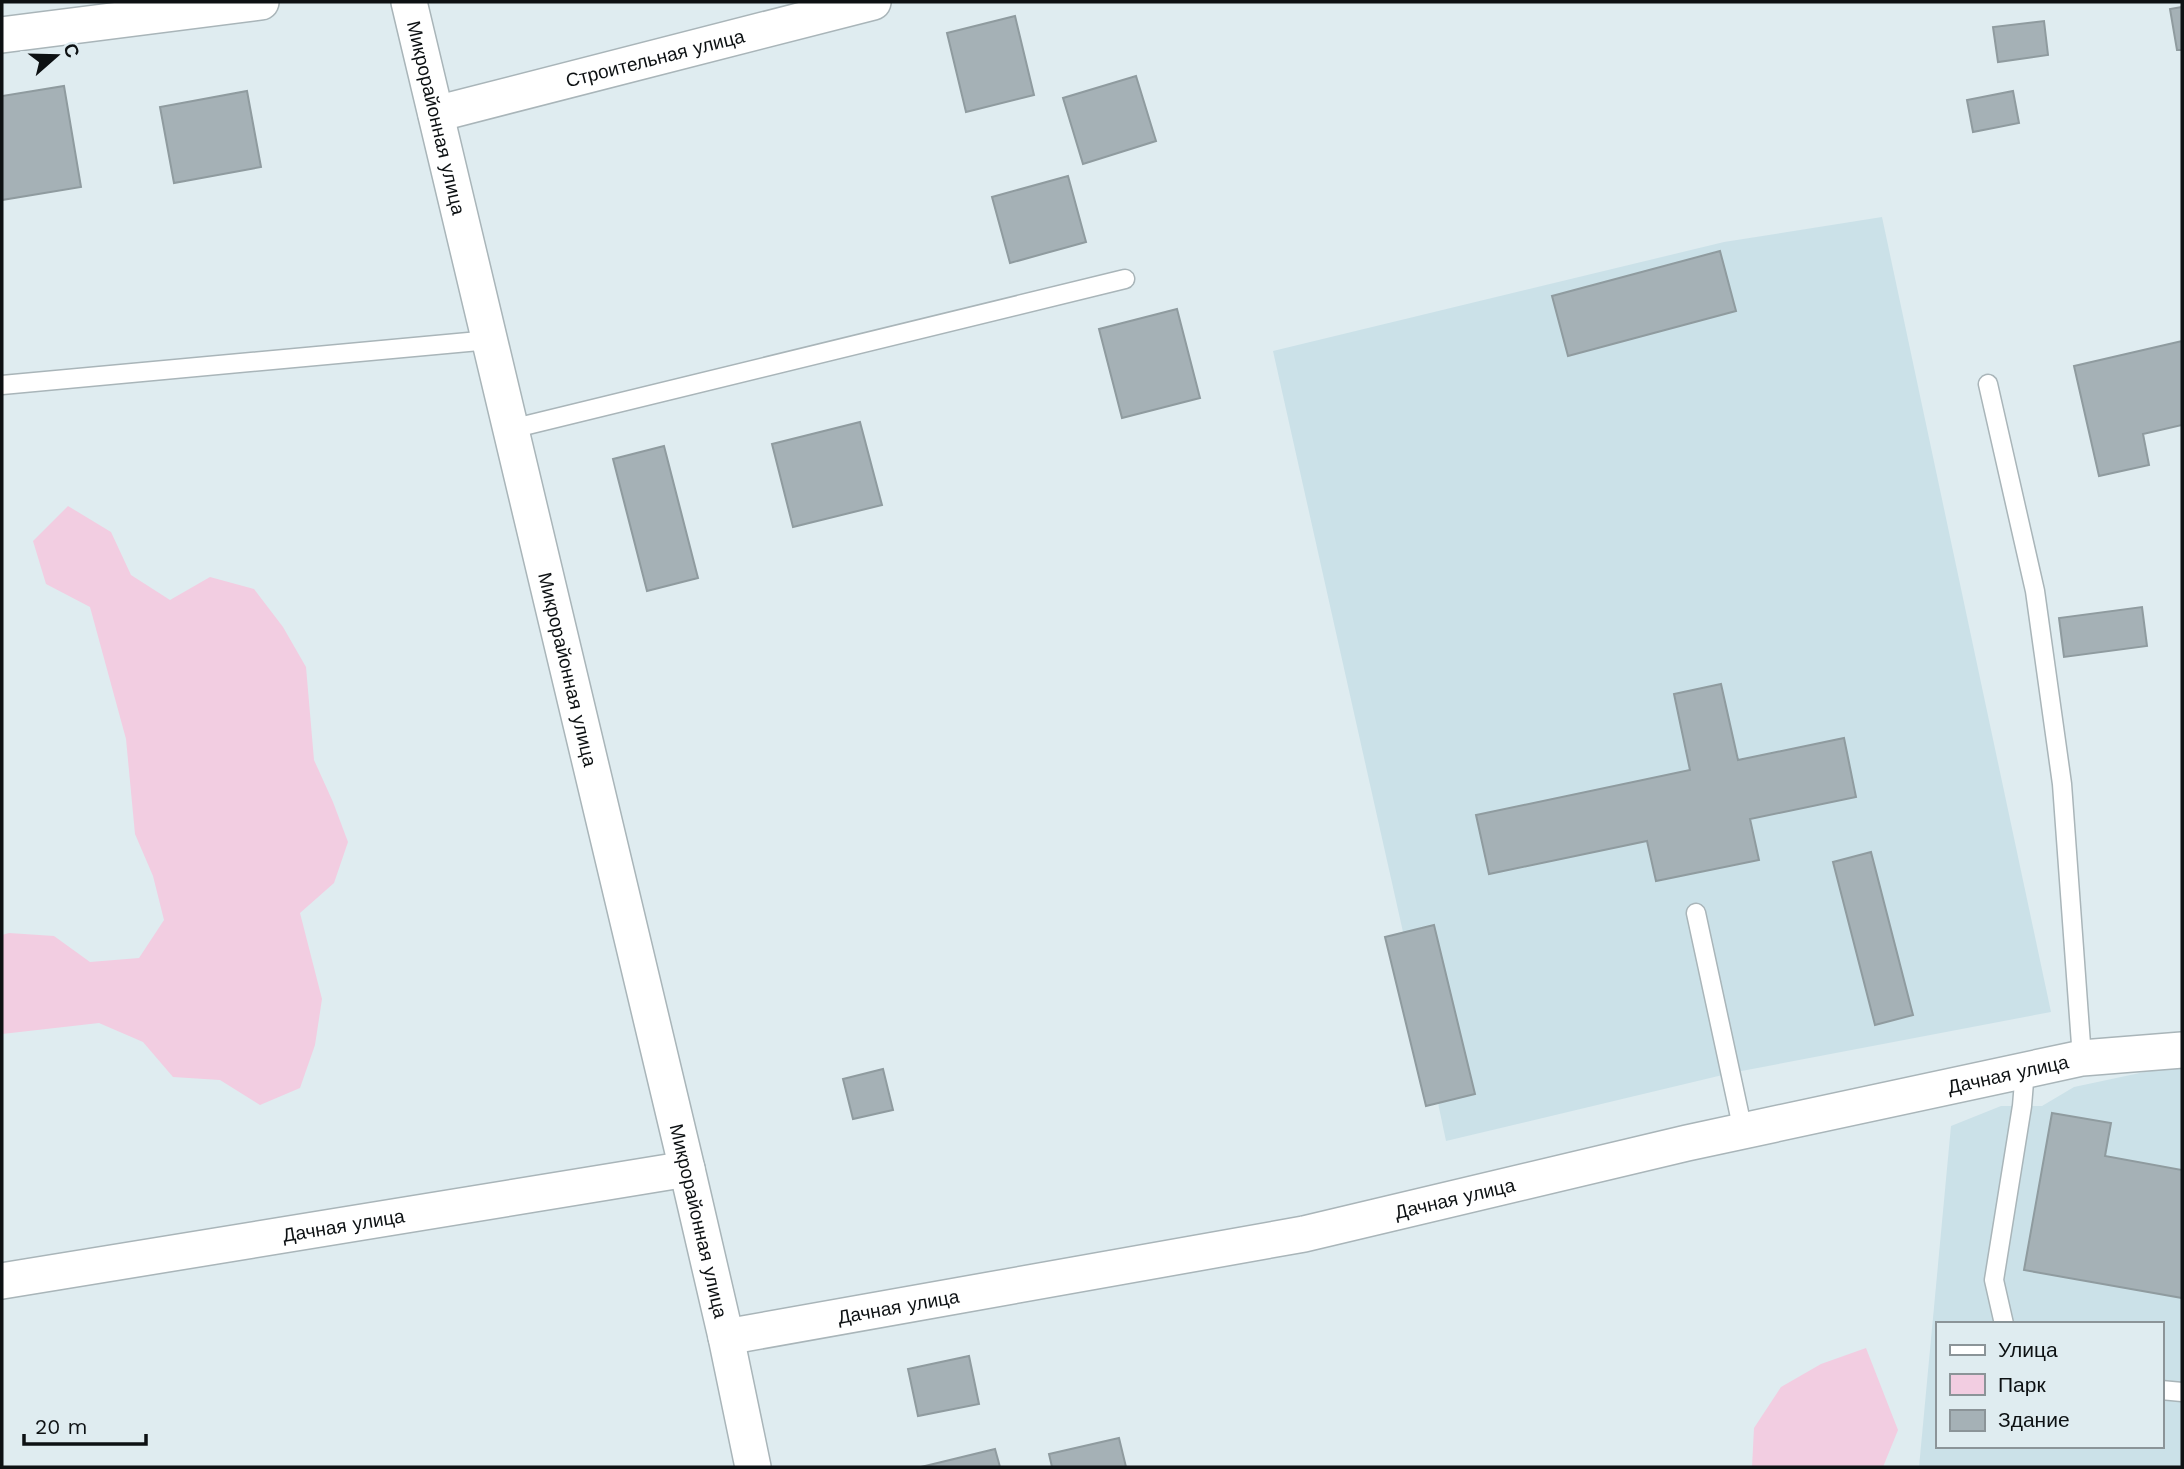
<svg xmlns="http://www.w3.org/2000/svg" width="2184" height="1469" font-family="'Work Sans',sans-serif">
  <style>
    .built { fill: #cbe1e8; fill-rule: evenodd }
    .green { fill: #f2cde1 }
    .building { fill: #a5b1b6; stroke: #8f9b9f; stroke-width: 2 }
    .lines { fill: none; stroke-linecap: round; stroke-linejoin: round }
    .service-casing { stroke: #a9b5b9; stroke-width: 21 }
    .minor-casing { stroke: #a9b5b9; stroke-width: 38 }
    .service { stroke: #fff; stroke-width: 18 }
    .minor { stroke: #fff; stroke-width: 35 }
    .labels { text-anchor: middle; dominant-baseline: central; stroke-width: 6; stroke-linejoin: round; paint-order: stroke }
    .street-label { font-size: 19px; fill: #0d1113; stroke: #dfecf0 }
  </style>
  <rect width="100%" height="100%" fill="#dfecf0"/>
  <path class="built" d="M1882 217 2051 1012 1731 1073 1446 1141 1438 1103 1426 1106 1385 937 1403 932 1273 351 1724 242Z
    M2182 1064V1467H1919L1951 1126 2001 1106H2042L2074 1087ZM1937 1324H2161V1446H1937Z"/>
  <path class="green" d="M68 506 111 532 131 575 170 600 210 577 254 589 283 627 306 667 314 760 333 802 348 842 334 883 300 913 322 999 315 1045 300 1088 260 1105 220 1080 173 1077 143 1042 99 1023 2 1034V935L9 933 54 936 90 962 139 958 164 920 153 876 135 834 126 739 90 607 46 584 33 541Z
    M1866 1348 1898 1430 1883 1467H1752L1754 1428 1781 1387 1821 1364Z"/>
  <path class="building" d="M2182 7V50H2177L2170 9Z
    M1015 16 1034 95 966 112 947 33Z
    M2044 21 2048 55 1998 62 1993 27Z
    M1136 76 1156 141 1083 164 1063 98Z
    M64 86 81 187 2 200V96Z
    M247 91 261 167 174 183 160 107Z
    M2013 91 2019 123 1973 132 1967 100Z
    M1068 176 1086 242 1010 263 992 197Z
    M1720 251 1736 311 1568 356 1552 296Z
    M1177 309 1200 398 1122 418 1099 329Z
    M2182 341V425L2143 434 2149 465 2099 476 2074 366Z
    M860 422 882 505 793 527 772 444Z
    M664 446 698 578 647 591 613 459Z
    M2142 607 2147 646 2064 657 2059 618Z
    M1721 684 1738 760 1844 738 1856 797 1750 819 1759 860 1656 881 1647 841 1489 874 1476 815 1690 770 1674 694Z
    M1871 852 1913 1015 1875 1025 1833 862Z
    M1434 925 1475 1094 1426 1106 1385 937Z
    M883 1069 893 1110 853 1119 843 1079Z
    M2052 1113 2111 1123 2105 1156 2182 1170V1298L2024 1270Z
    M969 1356 979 1404 918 1416 908 1369Z
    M1119 1438 1126 1467H1052L1049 1454Z
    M995 1449 1000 1467H921Z"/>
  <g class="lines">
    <defs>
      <path id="service" d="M1988 384 2035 591 2062 784 2082 1058
        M2 385 490 340
        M511 429 1125 279
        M1696 913 1743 1131
        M2004 1324 1994 1280 2022 1106 2025 1070
        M2161 1390 2182 1392"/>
      <g id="minor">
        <path id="s1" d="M409 2 687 1169 726 1337 753 1467"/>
        <path d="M2 35 261 2"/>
        <path id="s2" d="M436 114 873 2"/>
        <path id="s3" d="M2 1281 687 1169"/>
        <path id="s4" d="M726 1337 1304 1234 1687 1143 2082 1058 2182 1050"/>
      </g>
    </defs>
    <use href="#service" class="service-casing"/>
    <use href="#minor" class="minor-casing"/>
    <use href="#service" class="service"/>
    <use href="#minor" class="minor"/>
  </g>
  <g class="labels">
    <g class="street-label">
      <text stroke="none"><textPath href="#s2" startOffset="226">Строительная улица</textPath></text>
      <text stroke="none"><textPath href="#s1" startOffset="119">Микрорайонная улица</textPath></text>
      <text stroke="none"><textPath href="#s1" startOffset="686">Микрорайонная улица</textPath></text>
      <text stroke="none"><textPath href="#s4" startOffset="1309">Дачная улица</textPath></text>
      <text stroke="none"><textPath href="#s4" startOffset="742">Дачная улица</textPath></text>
      <text stroke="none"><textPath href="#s1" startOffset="1253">Микрорайонная улица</textPath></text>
      <text stroke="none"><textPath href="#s3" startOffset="346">Дачная улица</textPath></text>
      <text stroke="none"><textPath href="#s4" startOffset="175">Дачная улица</textPath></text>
    </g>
  </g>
  <rect width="2184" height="1469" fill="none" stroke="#0d1113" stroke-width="7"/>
  <rect x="1936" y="1322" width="228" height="126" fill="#dfecf0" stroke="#8b9498" stroke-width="2"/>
  <rect x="1950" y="1345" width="35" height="10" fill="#ffffff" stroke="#8b9498" stroke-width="2"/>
  <text x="1998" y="1357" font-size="21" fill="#0d1113">Улица</text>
  <rect x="1950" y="1374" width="35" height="21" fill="#f2cde1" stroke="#8b9498" stroke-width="2"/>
  <text x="1998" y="1392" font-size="21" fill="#0d1113">Парк</text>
  <rect x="1950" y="1410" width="35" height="21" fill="#a5b1b6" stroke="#8b9498" stroke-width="2"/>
  <text x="1998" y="1427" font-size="21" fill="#0d1113">Здание</text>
  <g transform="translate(56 56) rotate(70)" stroke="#dfecf0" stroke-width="5" paint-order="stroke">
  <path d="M0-5L12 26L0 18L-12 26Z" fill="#0d1113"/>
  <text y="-10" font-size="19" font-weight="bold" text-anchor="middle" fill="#0d1113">С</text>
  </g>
  <path d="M24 1434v10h122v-10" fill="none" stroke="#0d1113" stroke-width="3.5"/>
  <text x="35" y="1434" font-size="21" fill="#0d1113" stroke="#dfecf0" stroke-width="5" paint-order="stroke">20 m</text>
</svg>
